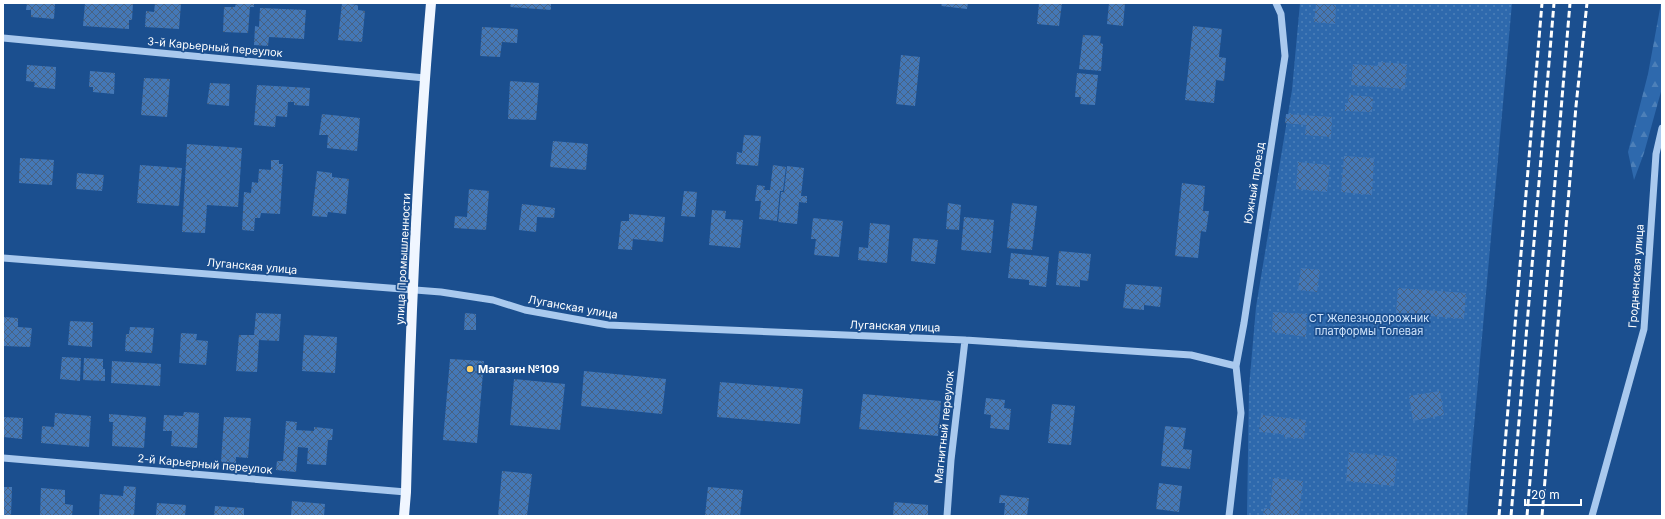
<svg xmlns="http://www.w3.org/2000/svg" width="1665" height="519" font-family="Inter,sans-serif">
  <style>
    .forest { fill: url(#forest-firs) }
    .park { fill: url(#park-dots) }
    .building { fill: url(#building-cross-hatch) }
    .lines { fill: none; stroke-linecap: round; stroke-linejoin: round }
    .minor { stroke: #a9c9ee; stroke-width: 7 }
    .major { stroke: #f0f6ff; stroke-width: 10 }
    .rail { stroke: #fff; stroke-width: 3; stroke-dasharray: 7 3; stroke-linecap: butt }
    .poi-dot { fill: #ffd166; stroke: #1b4f8f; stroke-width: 1.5 }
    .labels { text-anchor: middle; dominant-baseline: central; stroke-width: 3.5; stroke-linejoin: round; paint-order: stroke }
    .street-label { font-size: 11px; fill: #fff; stroke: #1b4f8f }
    .park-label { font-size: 11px; fill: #cfe3fa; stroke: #1b4f8f }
    .poi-label { font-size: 11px; font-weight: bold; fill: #fff; stroke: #1b4f8f; text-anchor: start }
  </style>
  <defs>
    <pattern id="forest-firs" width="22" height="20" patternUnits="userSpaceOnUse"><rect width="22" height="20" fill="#2e69ad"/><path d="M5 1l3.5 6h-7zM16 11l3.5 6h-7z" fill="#4d80b9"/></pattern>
    <pattern id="park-dots" width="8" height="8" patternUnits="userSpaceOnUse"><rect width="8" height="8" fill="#2e69ad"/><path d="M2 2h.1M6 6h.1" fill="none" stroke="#4d80b9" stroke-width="1.8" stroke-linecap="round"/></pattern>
    <pattern id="building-cross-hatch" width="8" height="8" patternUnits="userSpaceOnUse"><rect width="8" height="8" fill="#4478b7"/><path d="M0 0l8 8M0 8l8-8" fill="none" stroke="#486282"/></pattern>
  </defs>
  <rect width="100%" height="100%" fill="#1b4f8f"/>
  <path class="forest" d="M1661 3 1662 88 1644 153 1634 180 1628 152 1648 74Z"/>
  <path class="park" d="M1300 3H1512L1471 460 1467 516H1247L1249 388 1256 307 1292 90Z"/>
  <path class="building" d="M27 3H55L54 19 31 17V10H26Z
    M85 3H133L132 20H129V29L83 26Z
    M155 3 181 4 179 29 145 27 146 11 154 12Z
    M236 3H254V7H250L248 33 223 32 224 7H235Z
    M342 3 358 5V10L365 11 362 42 338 40Z
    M511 3H551V10L510 7Z
    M942 3H968L967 9 941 6Z
    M1039 3H1062L1059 26 1037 24Z
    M1109 3H1125L1123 26 1107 24Z
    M1316 4 1336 5 1335 24 1314 22Z
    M260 8 306 10 304 39 269 37 268 46 254 45 255 26 259 27Z
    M1193 26 1222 29 1219 57 1226 58 1224 81 1216 80 1214 103 1185 100Z
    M482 27 518 29 517 43 502 42 500 57 480 56Z
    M1083 35 1101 36 1100 43 1103 44 1101 71 1079 69Z
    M901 55 920 57 915 106 896 104Z
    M1378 62 1407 64 1405 89 1351 85 1353 64 1378 66Z
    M27 65 56 67 55 89 34 87 35 82 26 81Z
    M90 71 115 73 114 94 93 92V87H89Z
    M1077 73 1098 75 1095 105 1080 104 1081 97H1075Z
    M144 78 170 79 167 117 141 115Z
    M510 81 539 83 536 120 508 119Z
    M210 83 230 84 229 106 207 104Z
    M257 85 310 88 309 106 294 105V102H288L287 117 276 116 275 127 254 125Z
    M1349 95 1373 97 1372 112 1345 111V103H1348Z
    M322 114 360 118 357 151 327 148 328 135H319Z
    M1286 114 1332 117 1331 137 1305 135 1306 125 1285 123Z
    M744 135 761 136 758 166 736 164 737 152 742 153Z
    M553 141 588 144 586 170 550 167Z
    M187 144 242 148 238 207 207 205 205 233 182 232Z
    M1344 156 1374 158 1372 195 1341 192Z
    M20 158 54 160 52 185 19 183Z
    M271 160H279V164H283L280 214 261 213 260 218H255L254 231 242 230 244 192 251 193 252 182 258 183 259 169 271 170Z
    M1298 162 1330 165 1327 192 1296 189Z
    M140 165 182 168 179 206 137 203Z
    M773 165 786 167 783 191H780L777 221 759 219 761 201H755L757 185 765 186 764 190H770Z
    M787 166 804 168 801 196H807V203L799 202 797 224 778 222 781 192H784Z
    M317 171 332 173V177L349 179 346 214 328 212 327 217 312 216Z
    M77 173 104 175 102 191 76 189Z
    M1182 183 1205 186 1203 211H1209L1206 232 1201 231 1198 258 1175 256Z
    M469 189 489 191 486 230 454 228 455 216 467 217Z
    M684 191 697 192 695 217 681 216Z
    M948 203 961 205 959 230 946 229Z
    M1012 203 1037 206 1032 250 1007 248Z
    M522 204 555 208 554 218 537 217 536 232 519 230Z
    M712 210 726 211 725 219 743 220 740 248 709 245Z
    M629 214 665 217 663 242 633 239 632 250 618 249 621 221H629Z
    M964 217 994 220 991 253 961 250Z
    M813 218 843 221 839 257 814 255 816 239H811Z
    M870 223 890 225 887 263 858 260 859 247 868 248Z
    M913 238 938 240 935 264 911 261Z
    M1059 251 1091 254 1088 281 1080 280V287L1056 285Z
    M1011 253 1049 257 1046 287 1029 285V280L1008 278Z
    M1301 268 1320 270 1317 292 1298 290Z
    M1126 284 1162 287 1160 307 1144 305V310L1123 308Z
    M1398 288 1466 293 1464 319 1396 313Z
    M1273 312 1307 314 1306 337 1272 332Z
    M256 313 281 314 279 341 259 340 257 372 236 371 239 335H254Z
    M465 313 476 314V330H464Z
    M3 317 18 318V327L32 328 30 347 3 346Z
    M70 321 93 322 92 347 68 345Z
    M130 327 154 328 152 353 125 351 126 334H129Z
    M181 333 197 334 196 340 208 341 206 365 179 363Z
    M304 335 337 337 335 373 302 371Z
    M62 357 81 358 80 381 60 379Z
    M84 358 103 359V369H105V381L83 380Z
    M450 359 484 361 477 443 443 440Z
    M112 361 161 364 160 386 111 383Z
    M584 371 666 379 662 414 581 406Z
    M514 379 565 384 560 430 510 425Z
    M720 382 803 389 800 424 717 417Z
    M1440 391 1444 415 1413 421 1409 396Z
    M863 394 941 401 938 436 859 429Z
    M986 398 1005 400 1004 408 1011 409 1009 430 990 428 991 415 984 414Z
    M1052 404 1075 406 1071 445 1048 443Z
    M184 412 199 413 197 448 171 446 172 431H163L164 415 183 416Z
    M55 413 91 416 89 447 41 443 42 426 54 427Z
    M109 414 146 417 144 448 112 446 113 422H109Z
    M1261 415 1306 420 1304 439 1284 437V434L1259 432Z
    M3 417 23 418 22 439 3 437Z
    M224 417 251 418 248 458 236 457V463L221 462Z
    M286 421 297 422 296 430 314 431V427L333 429 332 440H328L326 465 307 464 308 448 298 447 296 472 276 470 277 461H283Z
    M1165 426 1186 428 1183 449 1192 450 1190 469 1161 466Z
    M1349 452 1397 457 1394 486 1346 481Z
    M502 471 532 474 527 516H498Z
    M1273 478 1303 481 1299 516H1263L1264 508 1270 509Z
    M1159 483 1182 486 1179 512 1156 509Z
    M124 486 136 487 134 516H99L100 494 123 496Z
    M3 487H12L11 516H3Z
    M708 487 743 490 740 516H705Z
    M41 488 65 490V504L73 505 72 516H40Z
    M1000 495 1029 498 1027 516H1004L1005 503H999Z
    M292 501 325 504 324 516H291Z
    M894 502 928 505V516H893Z
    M157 503 186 505 185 516H156Z
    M215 506 244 508V516H214Z"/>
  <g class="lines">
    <path class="minor" d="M3 38 425 78
      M3 258 441 292 493 300 525 310 608 325 965 340 1191 355 1236 366 1244 323 1285 56 1281 14 1276 3
      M3 458 406 492
      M947 516 951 460 965 340
      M1229 516 1241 413 1236 366
      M1592 516 1644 329 1656 154 1662 128"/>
    <path class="major" d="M404 516 406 492C410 329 417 165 431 3"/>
    <path class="rail" d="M1499 516 1542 3
      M1511 516 1554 3
      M1527 516 1570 3
      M1542 516 1576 106 1587 3"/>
  </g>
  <circle class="poi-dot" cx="470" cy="369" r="4"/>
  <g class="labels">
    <g class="street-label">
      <text transform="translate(215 47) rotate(5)">3-й Карьерный переулок</text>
      <text transform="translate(1254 183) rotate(-81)">Южный проезд</text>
      <text transform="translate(403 259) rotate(-87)">улица Промышленности</text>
      <text transform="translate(252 266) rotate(5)">Луганская улица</text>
      <text transform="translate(1636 276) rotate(-86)">Гродненская улица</text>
      <text transform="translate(573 307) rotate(10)">Луганская улица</text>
      <text transform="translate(895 326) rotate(2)">Луганская улица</text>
      <text transform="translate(944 427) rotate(-84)">Магнитный переулок</text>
      <text transform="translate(205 464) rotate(5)">2-й Карьерный переулок</text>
    </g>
    <g class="park-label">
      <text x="1369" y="318">СТ Железнодорожник<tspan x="1369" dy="13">платформы Толевая</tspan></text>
    </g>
    <g class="poi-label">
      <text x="478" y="369">Магазин №109</text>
    </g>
  </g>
  <rect width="1665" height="519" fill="none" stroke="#ffffff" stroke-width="8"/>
  <path d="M1525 499v6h56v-6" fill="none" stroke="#ffffff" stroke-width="2"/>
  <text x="1531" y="499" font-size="12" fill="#ffffff" stroke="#1b4f8f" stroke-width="3" paint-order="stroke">20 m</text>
</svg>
